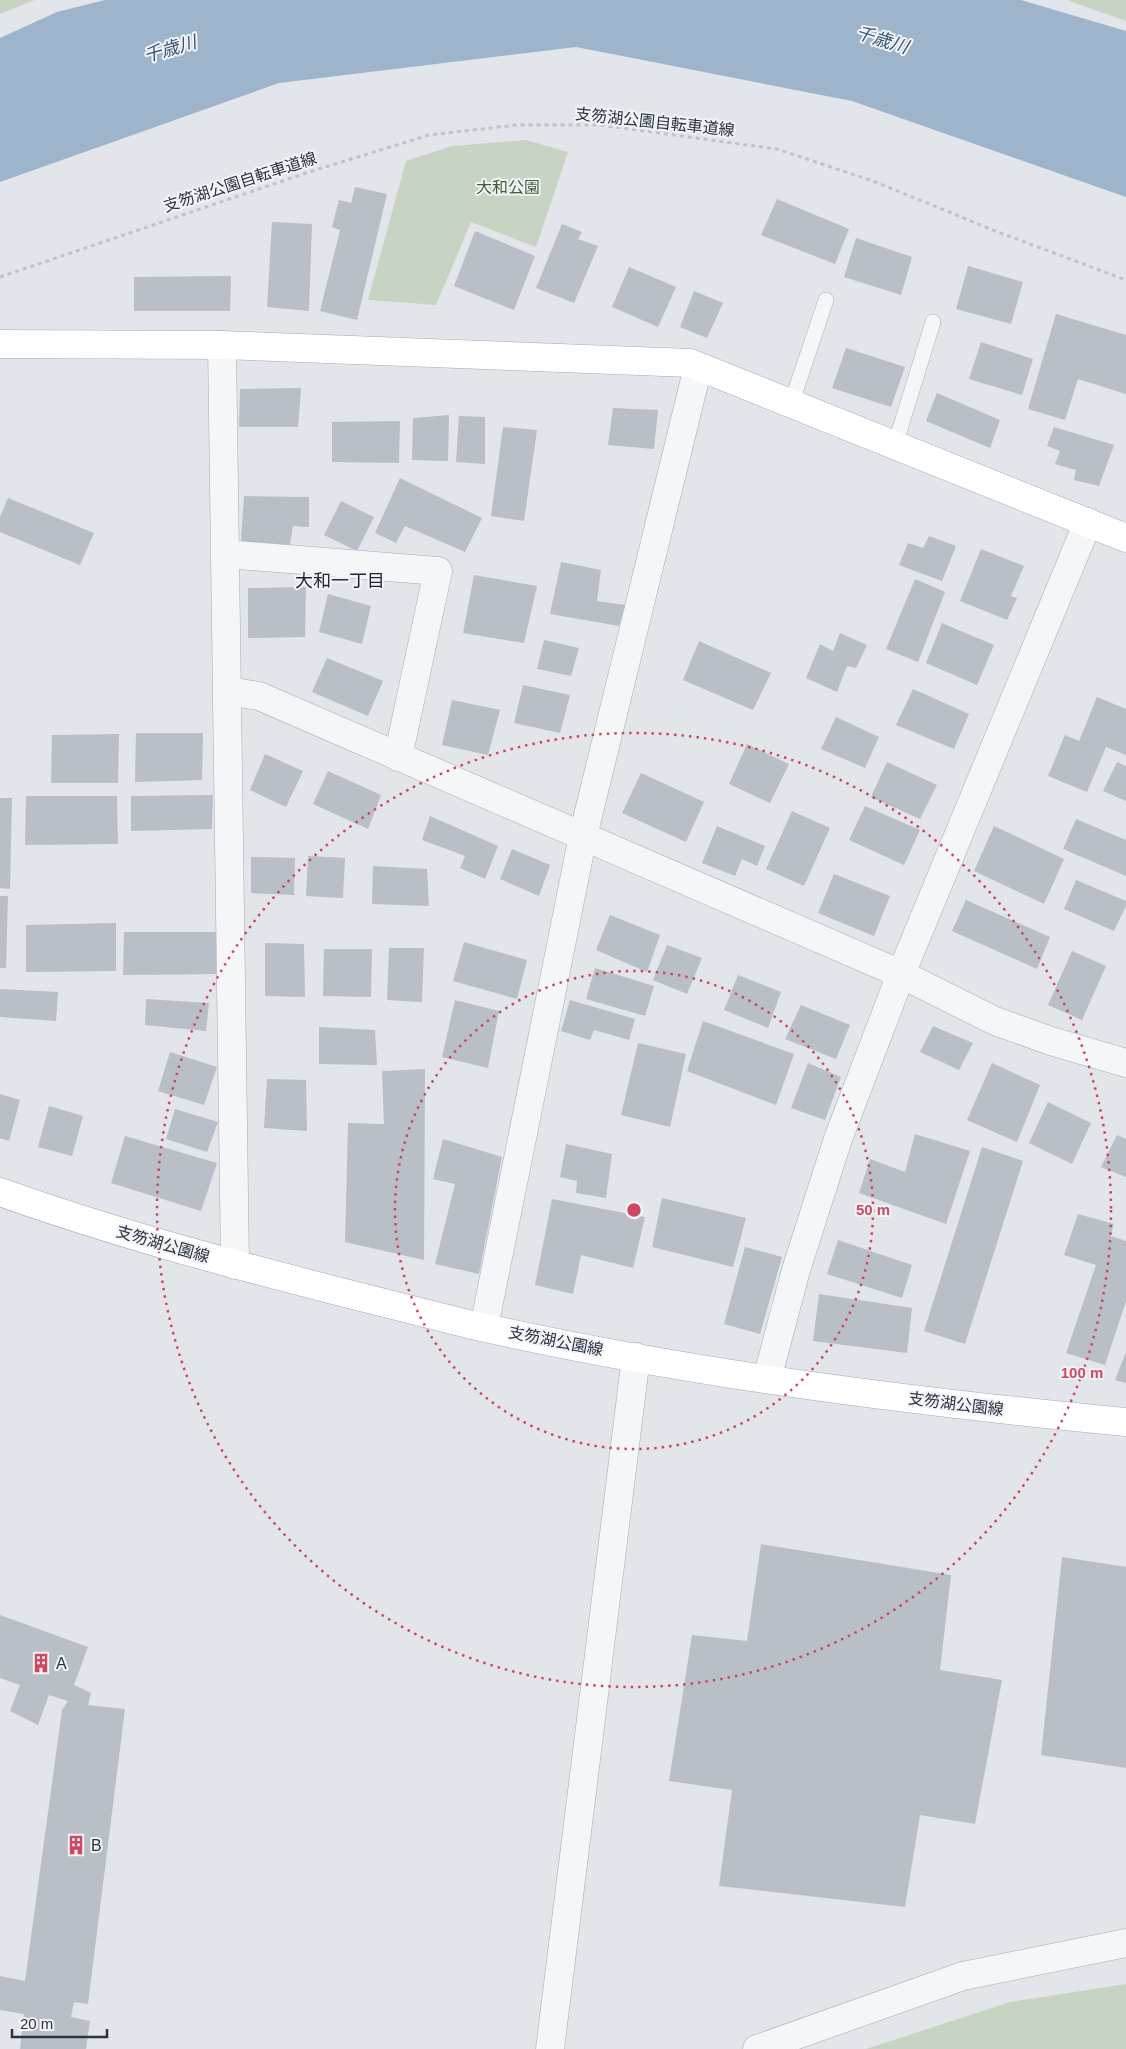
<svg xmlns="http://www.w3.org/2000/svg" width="1126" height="2049" font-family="Helvetica,'Noto Sans JP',sans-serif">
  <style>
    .green { fill: #c8d4c3 }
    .water { fill: #9db4ca }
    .building { fill: #b9bfc7 }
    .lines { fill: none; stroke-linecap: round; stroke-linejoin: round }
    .lane-casing { stroke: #a7acb4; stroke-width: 16 }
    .street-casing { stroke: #a7acb4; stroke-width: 29 }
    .secondary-casing { stroke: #a7acb4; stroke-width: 29 }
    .primary-casing { stroke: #a1aab6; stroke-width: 29 }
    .path { stroke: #c0c3c9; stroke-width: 3; stroke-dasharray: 4 4; stroke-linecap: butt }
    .lane { stroke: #f5f6f8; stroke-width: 15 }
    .street { stroke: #f5f6f8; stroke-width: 28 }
    .secondary { stroke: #fff; stroke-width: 28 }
    .primary { stroke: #fff; stroke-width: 28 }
    .ring { fill: none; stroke: #ce485f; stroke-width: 2.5; stroke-dasharray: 2.5 5 }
    .labels { text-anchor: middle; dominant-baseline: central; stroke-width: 4; stroke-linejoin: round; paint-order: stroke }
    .street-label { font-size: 16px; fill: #2a3342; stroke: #f2f4f8 }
    .park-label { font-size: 16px; fill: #3f5e37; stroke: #f2f4f8 }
    .poi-label { font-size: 16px; fill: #2a3342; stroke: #f2f4f8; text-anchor: start }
    .water-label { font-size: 18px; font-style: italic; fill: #345376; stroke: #f2f4f8 }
    .neighbourhood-label { font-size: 18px; fill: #1c2433; stroke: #f2f4f8 }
    .centre { fill: #ce485f; stroke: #f2f4f8; stroke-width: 2.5 }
    .ring-label { font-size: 15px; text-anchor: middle; font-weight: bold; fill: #ce485f; stroke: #f2f4f8; stroke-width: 4; stroke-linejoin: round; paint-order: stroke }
  </style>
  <rect width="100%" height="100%" fill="#e2e5ea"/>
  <path class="green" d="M0 0H35L0 14Z
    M1068 0H1126V21L1072 2Z
    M526 140 568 152 536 247 471 222 436 305 368 300 406 161 452 146Z
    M1126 1984V2049H866L1010 2002Z"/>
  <path class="water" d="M105 0H1021L1126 31V197L852 101 576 47 279 83 0 182V38L57 12Z"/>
  <path class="building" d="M355 187 387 194 357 320 320 311 340 230 332 227 339 200 351 203Z
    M777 199 849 229 835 264 761 235Z
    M272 222 312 224 309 311 267 307Z
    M562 224 582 232 578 239 598 246 574 303 536 288Z
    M475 231 535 256 514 310 454 286Z
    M856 238 912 257 901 295 844 277Z
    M968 266 1023 282 1011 324 956 309Z
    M629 267 676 287 658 327 612 307Z
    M231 276 230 311H134V277Z
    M694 291 723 303 707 338 680 327Z
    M1056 314 1126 335V394L1078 379 1065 420 1028 409Z
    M981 342 1033 359 1022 395 969 379Z
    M846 348 905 367 891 407 832 388Z
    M301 388 298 427H239L240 389Z
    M937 393 1000 420 990 448 926 421Z
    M613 408 658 410 654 449 608 445Z
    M449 415 448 461 412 460 413 418Z
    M459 416 485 417V464L456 462Z
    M400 421 399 463 332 462V422Z
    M503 427 537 430 524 521 491 516Z
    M1054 427 1114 445 1099 486 1074 480 1076 470 1055 464 1060 451 1047 446Z
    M400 478 482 518 465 552 405 526 396 543 375 533Z
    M244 496 309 497V527L293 526 290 545 241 541Z
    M8 498 94 533 80 565 0 532V517Z
    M341 501 374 517 357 551 324 535Z
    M929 536 956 546 942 581 899 565 908 543 923 548Z
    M981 549 1024 566 1011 596 1017 598 1007 620 960 601Z
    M561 562 601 570 597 601 625 605 619 626 550 614Z
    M474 575 537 586 524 643 463 633Z
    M915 579 945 592 918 662 886 649Z
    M306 587 305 637 248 638V588Z
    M328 594 371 606 362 644 319 632Z
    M942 623 994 645 977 685 926 663Z
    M840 633 867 645 856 668 847 666 837 692 806 678 820 644 833 651Z
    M544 640 579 648 571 676 537 669Z
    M699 641 771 673 753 710 683 680Z
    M327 658 383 681 368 716 312 692Z
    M523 685 570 695 560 733 514 723Z
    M913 689 969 714 954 749 896 725Z
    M1097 697 1126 709V755L1106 747 1087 792 1048 776 1065 735 1079 741Z
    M452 700 500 710 488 755 442 745Z
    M836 717 879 737 865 768 821 749Z
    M136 733H203L202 780 135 782Z
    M119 734 118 783H51L52 735Z
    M747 744 789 764 770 803 729 784Z
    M265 754 303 771 286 807 250 790Z
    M887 762 937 785 920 819 871 797Z
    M1117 762 1126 766V801L1103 791Z
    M328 771 381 795 368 829 313 804Z
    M641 773 704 802 686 842 622 813Z
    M213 795 212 829 131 831V796Z
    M26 796H117L118 844 25 845Z
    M0 798H12L10 889 0 888Z
    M865 806 920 830 904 865 849 840Z
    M792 811 830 828 804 886 766 869Z
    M430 816 498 846 485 879 460 868 465 856 422 840Z
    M1076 819 1126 840V876L1063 849Z
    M717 826 765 846 757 866 742 859 735 876 702 863Z
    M994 826 1064 859 1044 904 974 871Z
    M512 849 550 865 539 896 500 879Z
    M308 856 345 858 343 898 306 896Z
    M251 857 295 858 294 895 251 893Z
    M373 866 427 869 429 906 372 904Z
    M834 874 890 896 874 936 818 913Z
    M1076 880 1126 901V906L1114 931 1064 909Z
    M0 896H8L6 968H0Z
    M966 900 1050 937 1037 969 952 931Z
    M610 915 660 935 647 972 596 950Z
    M116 923V971L26 972V925Z
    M124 932H217L216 974 123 975Z
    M464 942 527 960 517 999 453 981Z
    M265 943 304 944 305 997 265 996Z
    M667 945 702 958 687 994 653 980Z
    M389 948H424L422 1002 387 1000Z
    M324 949H372L371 997 323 996Z
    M1072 951 1106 966 1082 1020 1048 1005Z
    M595 968 654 986 645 1016 586 999Z
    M738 975 781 992 768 1028 724 1010Z
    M0 989 58 992 56 1021 0 1017Z
    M146 999 209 1003 206 1031 145 1025Z
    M455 1000 499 1011 488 1068 442 1057Z
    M570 1000 635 1019 629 1040 594 1030 590 1040 561 1031Z
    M801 1005 850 1025 836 1059 785 1039Z
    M703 1021 794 1054 776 1105 687 1071Z
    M933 1026 973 1043 959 1070 920 1052Z
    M319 1027 375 1030 377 1065 319 1064Z
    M638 1043 686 1054 670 1127 621 1115Z
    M170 1052 217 1067 204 1105 158 1091Z
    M808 1063 841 1077 825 1120 791 1108Z
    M992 1063 1040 1085 1017 1142 967 1120Z
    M425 1069 424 1260 345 1242 348 1123 384 1124 382 1071Z
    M267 1079 306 1080 307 1131 264 1128Z
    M0 1094 20 1100 9 1141 0 1138Z
    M1048 1102 1091 1123 1072 1164 1029 1143Z
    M49 1106 83 1116 72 1156 38 1147Z
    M175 1109 218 1122 207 1152 166 1139Z
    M915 1134 970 1151 946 1224 859 1193 870 1159 905 1172Z
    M1117 1135 1126 1139V1177L1101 1167Z
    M125 1136 217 1163 201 1211 111 1183Z
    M443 1139 502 1157 479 1274 435 1264 455 1184 433 1179Z
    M566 1144 612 1154 606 1198 576 1193 577 1181 560 1177Z
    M982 1147 1023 1161 965 1344 924 1331Z
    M662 1198 746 1218 733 1267 652 1247Z
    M552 1199 645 1217 633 1268 581 1255 573 1294 535 1285Z
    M1078 1214 1114 1224 1110 1236 1126 1241V1301L1105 1365 1066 1353 1096 1265 1064 1255Z
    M838 1240 912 1265 902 1298 827 1274Z
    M745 1247 782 1257 760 1334 724 1324Z
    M819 1294 912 1308 907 1353 813 1341Z
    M1126 1352V1383L1115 1380Z
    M761 1544 951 1575 940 1670 1002 1680 975 1824 920 1815 905 1907 719 1886 732 1790 669 1781 692 1635 747 1641Z
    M1062 1557 1126 1567V1768L1041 1755Z
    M0 1615 88 1647 74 1685 91 1693 88 1705 125 1709 88 2004 74 2002 71 2017 90 2021 86 2049H20L24 2014 0 2010V1976L25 1981 62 1710 68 1701 49 1695 38 1725 10 1711 20 1685 0 1678Z"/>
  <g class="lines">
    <defs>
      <path id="lane" d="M791 404 826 300
        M895 445 933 322"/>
      <path id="street" d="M222 345 235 1265
        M225 554 438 571 398 757
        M227 691 259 696 901 974 995 1021 1051 1041 1126 1063
        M484 1327 583 836 698 367
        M767 1379 796 1270 838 1139 901 974 1088 522
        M550 2049 636 1357
        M757 2049 963 1976 1126 1943"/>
      <path id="secondary" d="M0 344 222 345 690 363 1126 538"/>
      <path id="primary" d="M0 1192C109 1231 220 1261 333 1290 378 1301 423 1313 468 1324 684 1373 906 1401 1126 1422"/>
    </defs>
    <use href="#lane" class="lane-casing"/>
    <use href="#street" class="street-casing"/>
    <use href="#secondary" class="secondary-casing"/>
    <use href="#primary" class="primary-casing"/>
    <path class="path" d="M0 277 309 172 429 135 517 125H600L777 149 873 181 998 232 1126 280"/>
    <use href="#lane" class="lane"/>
    <use href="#street" class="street"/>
    <use href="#secondary" class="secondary"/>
    <use href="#primary" class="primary"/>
  </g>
  <g class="ring">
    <circle cx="634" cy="1210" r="239"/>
    <circle cx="634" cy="1210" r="477"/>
  </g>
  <defs>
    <symbol id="building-bare" viewBox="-9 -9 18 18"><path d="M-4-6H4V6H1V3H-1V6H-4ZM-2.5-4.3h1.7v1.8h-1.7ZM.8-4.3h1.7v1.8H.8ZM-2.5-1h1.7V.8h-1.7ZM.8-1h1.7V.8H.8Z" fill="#ce485f" stroke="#f2f4f8" stroke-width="2.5" paint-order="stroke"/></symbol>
  </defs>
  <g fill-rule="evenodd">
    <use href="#building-bare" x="27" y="1649" width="28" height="28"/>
    <use href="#building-bare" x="62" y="1831" width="28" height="28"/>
  </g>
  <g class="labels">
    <g class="street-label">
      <text transform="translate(655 122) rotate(6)">支笏湖公園自転車道線</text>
      <text transform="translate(240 182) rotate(-18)">支笏湖公園自転車道線</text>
      <text transform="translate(163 1244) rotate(16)">支笏湖公園線</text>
      <text transform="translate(556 1341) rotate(11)">支笏湖公園線</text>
      <text transform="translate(956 1404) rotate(7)">支笏湖公園線</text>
    </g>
    <g class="park-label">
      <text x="508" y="187">大和公園</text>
    </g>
    <g class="poi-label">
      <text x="56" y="1663">A</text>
      <text x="91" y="1845">B</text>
    </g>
    <g class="water-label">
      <text transform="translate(882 40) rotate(17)">千歳川</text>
      <text transform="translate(170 49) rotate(-16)">千歳川</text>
    </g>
    <g class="neighbourhood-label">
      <text x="340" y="581">大和一丁目</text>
    </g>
  </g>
  <circle cx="634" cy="1210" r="8" class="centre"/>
  <g class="ring-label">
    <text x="873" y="1215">50 m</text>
    <text x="1082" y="1378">100 m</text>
  </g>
  <path d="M12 2029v8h95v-8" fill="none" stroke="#2a3342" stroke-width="2.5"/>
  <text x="20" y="2029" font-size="15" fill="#2a3342" stroke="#f2f4f8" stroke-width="4" paint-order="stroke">20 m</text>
</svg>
